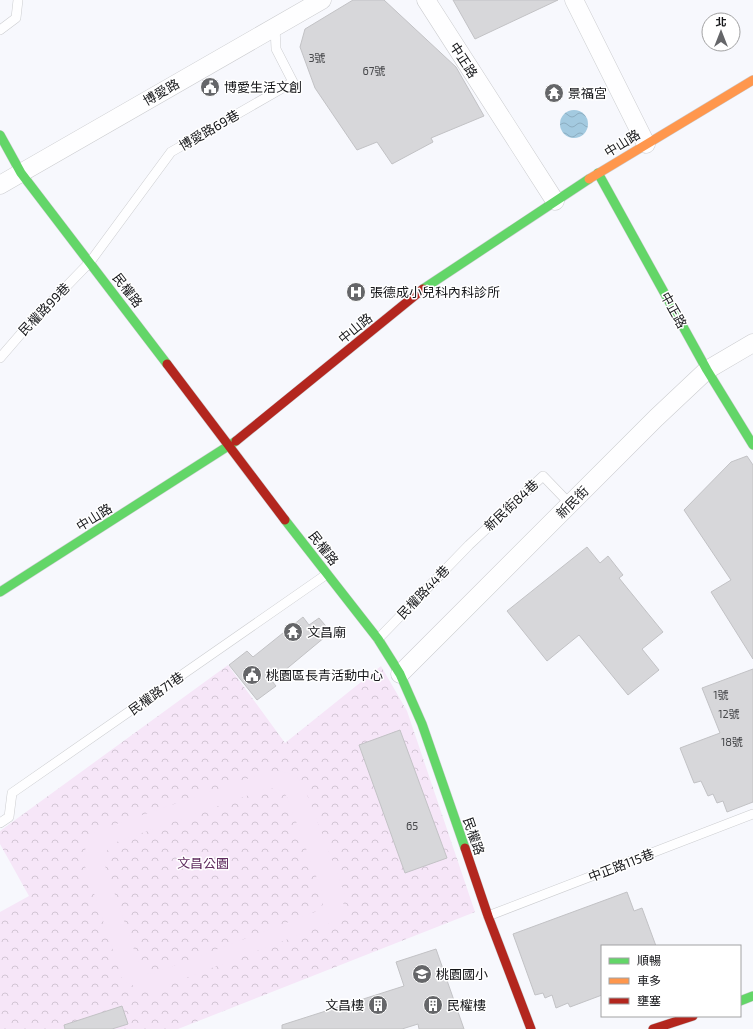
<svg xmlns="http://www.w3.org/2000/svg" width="753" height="1029" font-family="'Exo 2','Noto Sans TC',sans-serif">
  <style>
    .park { fill: url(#park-crowns) }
    .garden { fill: #f6e6f8; fill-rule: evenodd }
    .water { fill: url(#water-waves) }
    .building { fill: #d7d7da; stroke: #c2c2c5 }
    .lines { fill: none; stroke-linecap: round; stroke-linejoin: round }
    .lane-casing { stroke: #cccdd0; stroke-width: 10 }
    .street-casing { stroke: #cccdd0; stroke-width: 19 }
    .fast-casing { stroke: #cccdd0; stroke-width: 10 }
    .slow-casing { stroke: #cccdd0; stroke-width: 10 }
    .jam-casing { stroke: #cccdd0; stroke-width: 10 }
    .lane { stroke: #fefeff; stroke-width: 9 }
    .street { stroke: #fefeff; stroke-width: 18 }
    .fast { stroke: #63d668; stroke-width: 9 }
    .slow { stroke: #ff974d; stroke-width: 9 }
    .jam { stroke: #b3261e; stroke-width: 9 }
    .labels { text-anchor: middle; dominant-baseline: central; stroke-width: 3; stroke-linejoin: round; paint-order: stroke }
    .number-label { font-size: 11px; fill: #46474a }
    .street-label { font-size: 13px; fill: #16171a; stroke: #fff }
    .poi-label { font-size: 13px; fill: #16171a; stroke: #fff; text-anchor: start }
    .park-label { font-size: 13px; fill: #602d5f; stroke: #fff }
  </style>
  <defs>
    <pattern id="park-crowns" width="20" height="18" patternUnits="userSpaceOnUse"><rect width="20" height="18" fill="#f6e6f8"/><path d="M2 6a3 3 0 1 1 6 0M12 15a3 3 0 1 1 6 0" fill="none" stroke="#d2c5d4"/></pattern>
    <pattern id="water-waves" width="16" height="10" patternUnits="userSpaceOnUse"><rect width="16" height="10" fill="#a3cae0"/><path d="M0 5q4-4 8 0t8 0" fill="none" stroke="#8cadc0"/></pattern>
  </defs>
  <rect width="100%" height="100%" fill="#f7f8fd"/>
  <path class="park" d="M228 665 285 743 381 666 407 711 475 912 178 1029H0V912L29 896 0 844V831Z"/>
  <path class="garden" d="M279 771 294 774 303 784 345 894 342 912 336 921 154 990H143L123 981 85 866C84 849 85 843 96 831L267 772ZM269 788C277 789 283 790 287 797L323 895V904L320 910 152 974 147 973 139 964 104 863C104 853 107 850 114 843Z"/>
  <path class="water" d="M560 124a14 14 0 1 1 28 0a14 14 0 1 1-28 0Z"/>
  <path class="building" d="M353 0H384L456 67 484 116 431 138 433 142 392 164 377 142 357 150 315 88 300 47 305 29Z
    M453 0H558L475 39Z
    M747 456 753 465V659L711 592 731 580 684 510 731 462Z
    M587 547 600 563 608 556 623 575 619 578 663 632 642 649 659 670 628 695 579 635 547 661 507 611Z
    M303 617 309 625 319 618 331 632 272 681 276 686 257 700 229 665 247 651 253 657Z
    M753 669V802L727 812 723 801 717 803 713 794 708 796 701 781 694 783 680 748 720 733 702 688Z
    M400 730 447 858 405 873 359 745Z
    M627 892 634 911 642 908 656 946H602V995L570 1007 568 1003 556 1008 552 995 545 998 543 993 535 995 513 934Z
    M436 949 464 1029H419L418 1024 402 1029H282V1025L404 986 396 962Z
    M122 1006 128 1024 112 1029H65L64 1025Z"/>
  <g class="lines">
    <defs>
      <path id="lane" d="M0 30 16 18 18 0
        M0 358 25 329 90 262 171 152 293 82 276 49 275 27
        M378 639 469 545 543 476 570 504
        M0 823 9 817 12 793 327 574
        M488 916 753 814"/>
      <path id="street" d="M426 0 555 201
        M574 0 646 144
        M0 185 322 0
        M400 674 656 418 707 370 753 343"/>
      <path id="fast" d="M0 135 21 173 167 364
        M598 173 707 370 753 445
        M423 289 589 179
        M285 520 378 639 400 674 422 724 465 848
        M0 592 236 441
        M740 1001 753 996"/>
      <path id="slow" d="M589 179 753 80"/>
      <path id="jam" d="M167 364 285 520
        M236 441 423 289
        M465 848 488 916 531 1029
        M653 1029 693 1016"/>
    </defs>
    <use href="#lane" class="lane-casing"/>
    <use href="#street" class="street-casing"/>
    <use href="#fast" class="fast-casing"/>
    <use href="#slow" class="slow-casing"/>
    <use href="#jam" class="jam-casing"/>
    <use href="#lane" class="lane"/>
    <use href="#street" class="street"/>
    <use href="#fast" class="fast"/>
    <use href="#slow" class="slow"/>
    <use href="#jam" class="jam"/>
  </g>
  <defs>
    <symbol id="civic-disc" viewBox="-11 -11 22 22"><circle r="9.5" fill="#656669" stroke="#fff"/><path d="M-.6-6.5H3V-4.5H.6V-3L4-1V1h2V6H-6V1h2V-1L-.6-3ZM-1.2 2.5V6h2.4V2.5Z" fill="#fff"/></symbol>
    <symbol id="temple-disc" viewBox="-11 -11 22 22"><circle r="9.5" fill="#656669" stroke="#fff"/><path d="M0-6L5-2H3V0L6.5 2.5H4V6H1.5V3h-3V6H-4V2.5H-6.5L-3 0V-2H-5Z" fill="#fff"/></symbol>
    <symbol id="hospital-disc" viewBox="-11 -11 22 22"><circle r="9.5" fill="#656669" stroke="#fff"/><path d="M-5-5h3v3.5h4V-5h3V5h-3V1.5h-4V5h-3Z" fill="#fff"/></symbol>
    <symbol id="school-disc" viewBox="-11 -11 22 22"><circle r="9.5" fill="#656669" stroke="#fff"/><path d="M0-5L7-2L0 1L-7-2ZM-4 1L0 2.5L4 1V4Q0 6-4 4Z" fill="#fff"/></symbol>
    <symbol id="building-disc" viewBox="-11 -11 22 22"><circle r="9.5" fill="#656669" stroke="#fff"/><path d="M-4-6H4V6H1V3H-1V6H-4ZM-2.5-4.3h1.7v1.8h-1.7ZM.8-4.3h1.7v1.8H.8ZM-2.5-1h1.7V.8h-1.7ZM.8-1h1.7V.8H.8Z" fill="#fff"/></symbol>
  </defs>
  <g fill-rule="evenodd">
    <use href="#civic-disc" x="199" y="76" width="22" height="22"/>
    <use href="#temple-disc" x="543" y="82" width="22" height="22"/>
    <use href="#hospital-disc" x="345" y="281" width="22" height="22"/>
    <use href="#temple-disc" x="282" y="621" width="22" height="22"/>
    <use href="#civic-disc" x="241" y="664" width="22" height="22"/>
    <use href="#school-disc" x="411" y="963" width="22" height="22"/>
    <use href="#building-disc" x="367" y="994" width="22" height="22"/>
    <use href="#building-disc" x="422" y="994" width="22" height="22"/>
  </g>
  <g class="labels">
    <g class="number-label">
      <text x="317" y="57">3號</text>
      <text x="374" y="70">67號</text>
      <text x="721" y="694">1號</text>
      <text x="729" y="713">12號</text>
      <text x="732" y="741">18號</text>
      <text x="412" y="825">65</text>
    </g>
    <g class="street-label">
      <text transform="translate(464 60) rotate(57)">中正路</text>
      <text transform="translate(161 92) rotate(-30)">博愛路</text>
      <text transform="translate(209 130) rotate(-30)">博愛路69巷</text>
      <text transform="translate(622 143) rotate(-32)">中山路</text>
      <text transform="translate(128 290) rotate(52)">民權路</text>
      <text transform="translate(44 309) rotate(-46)">民權路99巷</text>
      <text transform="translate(674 310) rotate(61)">中正路</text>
      <text transform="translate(355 328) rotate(-39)">中山路</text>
      <text transform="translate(572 502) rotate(-45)">新民街</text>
      <text transform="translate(511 505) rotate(-43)">新民街84巷</text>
      <text transform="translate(94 517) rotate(-32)">中山路</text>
      <text transform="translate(324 548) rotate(52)">民權路</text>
      <text transform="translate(423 592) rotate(-46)">民權路44巷</text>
      <text transform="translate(156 693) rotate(-35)">民權路71巷</text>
      <text transform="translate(474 836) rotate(71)">民權路</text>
      <text transform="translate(621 865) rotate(-21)">中正路115巷</text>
    </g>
    <g class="poi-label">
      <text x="224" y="87">博愛生活文創</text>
      <text x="568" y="93">景福宮</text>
      <text x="370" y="292">張德成小兒科內科診所</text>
      <text x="307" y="632">文昌廟</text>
      <text x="266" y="675">桃園區長青活動中心</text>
      <text x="436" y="974">桃園國小</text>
      <text x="364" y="1005" text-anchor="end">文昌樓</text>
      <text x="447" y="1005">民權樓</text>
    </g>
    <g class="park-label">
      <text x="203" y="863">文昌公園</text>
    </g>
  </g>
  <rect x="601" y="945" width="140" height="72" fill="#ffffff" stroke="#a2a2a3"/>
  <rect x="609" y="958" width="20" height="6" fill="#63d668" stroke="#a2a2a3"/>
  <text x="637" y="965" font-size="12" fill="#16171a">順暢</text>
  <rect x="609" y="978" width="20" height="6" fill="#ff974d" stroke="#a2a2a3"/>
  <text x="637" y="985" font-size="12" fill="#16171a">車多</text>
  <rect x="609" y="998" width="20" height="6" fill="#b3261e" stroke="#a2a2a3"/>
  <text x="637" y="1005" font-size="12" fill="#16171a">壅塞</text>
  <g transform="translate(721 32)"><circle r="19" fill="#ffffff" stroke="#a2a2a3"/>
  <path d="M0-3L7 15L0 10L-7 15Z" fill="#656669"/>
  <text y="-6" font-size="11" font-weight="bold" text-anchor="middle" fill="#16171a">北</text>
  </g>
</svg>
